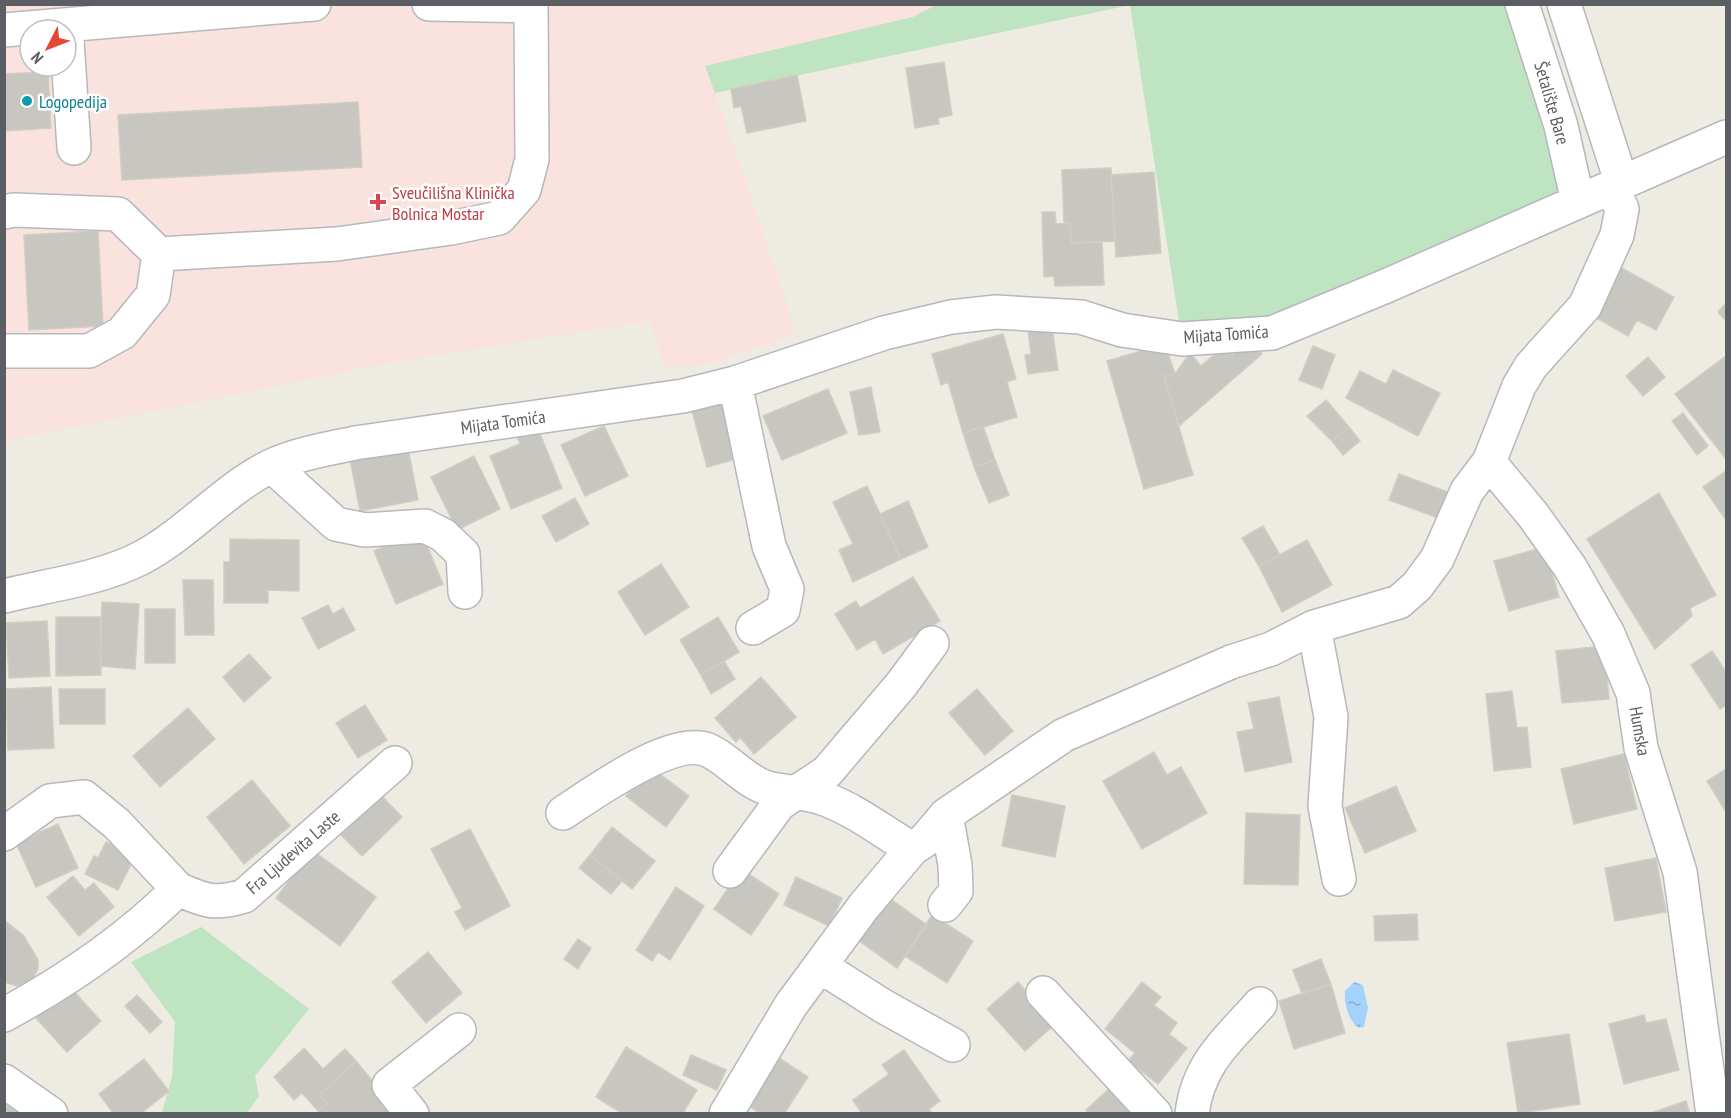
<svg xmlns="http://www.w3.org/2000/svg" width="1731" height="1118" font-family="'PT Sans Narrow',sans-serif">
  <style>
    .medical { fill: #fae2de; fill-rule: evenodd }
    .green { fill: #bfe4c1 }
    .water { fill: url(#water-ripples) }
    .building { fill: #c8c6c0; stroke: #d1cdc1; stroke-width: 1.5 }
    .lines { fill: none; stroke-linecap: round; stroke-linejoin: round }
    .minor-casing { stroke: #b5b8bc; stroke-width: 36 }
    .minor { stroke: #fff; stroke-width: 33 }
    .culture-dot { fill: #0f9aa8; stroke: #fff; stroke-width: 2 }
    .health-dot { fill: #e0444e; stroke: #fff; stroke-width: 2 }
    .labels { text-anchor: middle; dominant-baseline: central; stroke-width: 5; stroke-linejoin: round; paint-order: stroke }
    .culture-label { font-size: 18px; fill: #0d838f; stroke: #fff; text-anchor: start }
    .street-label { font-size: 18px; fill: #5b5e63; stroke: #fff }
    .health-label { font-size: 18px; fill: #be3a42; stroke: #fff; text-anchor: start }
  </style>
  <defs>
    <pattern id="water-ripples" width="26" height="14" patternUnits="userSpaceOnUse" patternTransform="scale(1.5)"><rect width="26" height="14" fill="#a3d2fc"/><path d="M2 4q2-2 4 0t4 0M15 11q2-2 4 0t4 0" fill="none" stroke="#88aed0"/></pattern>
  </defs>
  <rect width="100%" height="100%" fill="#edebe2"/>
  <path class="medical" d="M5 5H936L914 17 706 66 790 312 794 336 705 365 664 367 650 321 390 363 5 441ZM30 30H66V66H30Z"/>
  <path class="green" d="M936 5H1522L1578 202 1386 286 1182 341 1130 5 715 93 705 66 913 17Z
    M201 927 309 1009 255 1076 259 1096 247 1113H162L172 1077 175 1022 131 962Z"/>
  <path class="water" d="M1354 982 1363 985 1368 1008 1364 1027 1359 1028C1348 1020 1344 1004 1345 991Z"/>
  <path class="building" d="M944 62 952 115 938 118 939 124 915 128 906 68Z
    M48 72 51 128 4 131V74Z
    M797 75 806 121 747 133 741 106 734 108 731 89Z
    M358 102 362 167 122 180 118 115Z
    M1111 168 1115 241 1071 243 1070 223H1064L1062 170Z
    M1154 172 1161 253 1116 257 1111 175Z
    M1042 212H1055L1056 224 1070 223 1071 243 1102 242 1104 285 1055 286 1054 276 1044 277Z
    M98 231 103 326 29 330 24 235Z
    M1618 266 1674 297 1656 330 1637 320 1628 336 1591 315Z
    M1726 303V321L1718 312Z
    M1052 327 1058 370 1028 374 1025 355 1031 354 1028 330Z
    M1003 334 1016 379 1007 382 1017 417 963 433 948 382 941 385 932 354Z
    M1250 340 1262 354 1179 426 1164 376 1175 374 1190 353 1201 366 1224 346 1232 355Z
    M1165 344 1175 374 1164 376 1193 475 1144 489 1107 361Z
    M1313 346 1335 355 1322 389 1299 380Z
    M1726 356V459L1675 394Z
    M1648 357 1665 377 1643 396 1626 376Z
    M1393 370 1440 393 1418 436 1346 398 1360 371 1386 384Z
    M871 387 880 432 859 435 850 392Z
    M828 389 847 433 782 460 763 416Z
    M729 397 744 457 707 467 691 407Z
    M1326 400 1349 427 1332 441 1307 416Z
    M1683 413 1708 446 1697 455 1672 421Z
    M536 424 562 488 511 509 490 456 520 444 515 432Z
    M604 426 628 476 585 496 561 445Z
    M983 426 995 460 974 467 963 433Z
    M1349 427 1360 441 1343 455 1332 441Z
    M408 448 418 500 360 511 350 459Z
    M474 456 500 509 457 530 431 477Z
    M995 460 1009 495 989 503 974 467Z
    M1726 471V520L1703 487Z
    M1399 474 1453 494 1444 520 1389 500Z
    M867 486 901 559 853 582 839 550 853 544 833 502Z
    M1659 493 1716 595 1690 608 1692 616 1655 649 1587 539Z
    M575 498 589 524 556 542 542 516Z
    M908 501 928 547 901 559 880 514Z
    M1263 526 1280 555 1259 566 1242 538Z
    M421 531 443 584 396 604 374 551Z
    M230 539 299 540V591L268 590V603H224V562H230Z
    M1307 540 1332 585 1282 612 1259 566Z
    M1545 547 1559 597 1509 611 1494 561Z
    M661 564 689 607 645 635 618 592Z
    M913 577 940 621 883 654 875 639 857 650 835 614 856 601 860 608Z
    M183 580H213L214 635H185Z
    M102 602 139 604 135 669 100 666Z
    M328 605 333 614 343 608 355 630 318 649 302 618Z
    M145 609H175V663H145Z
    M56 617H100L101 675 56 676Z
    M718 617 739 652 701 675 680 640Z
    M47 621 50 676 9 678 6 623Z
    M1604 646 1609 699 1562 703 1556 651Z
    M1712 651 1726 672V705L1720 709 1691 665Z
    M249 654 271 678 244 702 223 677Z
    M724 661 735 679 711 694 701 675Z
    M761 677 796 717 754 754 740 737 736 742 715 718Z
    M51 687 54 748 8 750 6 689Z
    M59 689H105V724H60Z
    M977 689 1013 731 985 755 949 713Z
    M1512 691 1517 728 1527 727 1531 767 1494 771 1486 694Z
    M1279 697 1292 762 1245 772 1237 732 1254 729 1248 703Z
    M365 705 387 740 358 758 336 723Z
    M188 708 215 739 160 787 133 756Z
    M1154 752 1167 775 1181 767 1207 813 1142 849 1103 781Z
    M1624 754 1637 809 1574 824 1561 769Z
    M649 766 689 796 666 827 626 796Z
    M1726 769V812L1707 781Z
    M252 780 290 826 244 864 207 817Z
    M1396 786 1416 831 1365 853 1345 808Z
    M376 790 402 817 362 856 336 830Z
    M1012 795 1065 806 1055 857 1002 846Z
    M1246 813 1300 815 1298 885 1244 884Z
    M58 824 78 868 36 887 16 843Z
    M612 827 655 861 632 889 590 855Z
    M470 829 510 906 465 930 455 912 462 908 431 849Z
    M106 842 135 856 118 890 85 874 94 856 98 858Z
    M312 850 376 897 340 946 276 898Z
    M590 855 622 881 611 894 579 868Z
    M1656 858 1666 912 1615 921 1605 868Z
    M741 869 779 894 751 935 714 909Z
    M73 876 85 890 94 883 114 907 79 936 47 897Z
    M796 877 842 898 829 926 784 905Z
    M676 887 704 906 670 960 658 952 652 961 636 950Z
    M885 895 927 925 897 968 855 938Z
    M1417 914 1418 940 1375 941 1374 916Z
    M932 915 973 941 947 983 905 956Z
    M4 920 24 936 38 960V969L33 978 26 983 17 986 4 982Z
    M578 939 591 948 578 969 564 959Z
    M428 952 462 993 426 1023 392 982Z
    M1321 959 1331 984 1302 994 1293 970Z
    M1018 982 1055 1024 1025 1051 987 1009Z
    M1142 982 1161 997 1154 1005 1177 1023 1169 1034 1187 1048 1158 1084 1128 1061 1135 1053 1105 1029Z
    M1331 984 1345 1033 1294 1049 1279 1001Z
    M69 986 101 1021 67 1052 35 1017Z
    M137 995 162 1022 150 1033 125 1006Z
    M1644 1015 1646 1023 1666 1019 1679 1070 1624 1084 1609 1024Z
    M1569 1034 1580 1104 1518 1113 1507 1043Z
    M626 1047 697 1090 684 1111 688 1114H623L596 1097Z
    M304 1048 323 1069 345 1049 356 1061 319 1095 327 1103 318 1111 302 1093 294 1100 274 1077Z
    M904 1050 940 1101 929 1109 932 1114H862L853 1100 889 1074 882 1065Z
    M773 1054 808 1077 784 1114H761L743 1102Z
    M691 1055 726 1070 717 1090 683 1075Z
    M144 1059 169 1091 140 1114H114L99 1094Z
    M356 1061 394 1107 386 1114H321L318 1111 327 1103 319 1095Z
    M1113 1085 1140 1114H1089L1086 1110Z
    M1686 1101 1690 1114H1648Z
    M4 1105 20 1114H4Z"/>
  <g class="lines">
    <defs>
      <path id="minor" d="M429 4 530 6
        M1522 4 1561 126 1578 202
        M1564 4 1622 184
        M66 25 74 148
        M4 30 314 4
        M4 212 14 210 118 214 159 254 337 244 451 228 499 218 524 190 532 159 531 4
        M4 351H89L122 333 153 295 159 254
        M735 383 769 546 787 589 783 610 753 628
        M1489 462 1533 515 1570 567 1608 634 1633 693 1641 748 1680 872 1713 1114
        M272 466 336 524 365 530 425 526 443 535 463 554 465 592
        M4 596C49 585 100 579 141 558 188 533 223 490 271 466 296 454 328 449 355 443L683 396 735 383 884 333 951 317 996 312 1081 317 1122 330 1182 339 1272 333 1386 286 1726 137
        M1314 627 1331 717 1325 806 1339 879
        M563 813C592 794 675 733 710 751 730 761 745 781 767 788 786 793 807 792 825 799 857 811 883 832 912 849
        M4 834 50 801 84 797 117 824 178 889
        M730 871 779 804 827 772 901 685 932 643
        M945 905 956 891 955 865 946 815
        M820 966 883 1006 953 1045
        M1043 993 1155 1114
        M4 1015C68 980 127 940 178 889 205 901 215 905 244 896L395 763
        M4 1081 51 1114
        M412 1114 389 1085 459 1030
        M726 1114 791 1005 864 906 912 849 924 841 946 815 1064 735 1231 662 1271 649 1314 627 1399 602 1417 586 1437 559 1467 491 1489 462 1519 386 1531 366 1585 306 1617 235 1622 209 1612 189
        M1192 1114C1198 1063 1228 1040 1260 1004"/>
    </defs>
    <use href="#minor" class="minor-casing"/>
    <use href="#minor" class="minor"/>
  </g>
  <circle class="culture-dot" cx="27" cy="101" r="6"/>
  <path class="health-dot" d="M375 193h6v6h6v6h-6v6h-6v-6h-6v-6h6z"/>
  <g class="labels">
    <g class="culture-label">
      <text x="39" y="101">Logopedija</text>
    </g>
    <g class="street-label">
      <text transform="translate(1552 103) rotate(74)">Šetalište Bare</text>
      <text transform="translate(1226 334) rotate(-4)">Mijata Tomića</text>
      <text transform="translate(503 422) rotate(-8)">Mijata Tomića</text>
      <text transform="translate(1640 731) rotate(80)">Humska</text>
      <text transform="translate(293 852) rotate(-41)">Fra Ljudevita Laste</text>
    </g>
    <g class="health-label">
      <text x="392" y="192">Sveučilišna Klinička<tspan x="392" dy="21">Bolnica Mostar</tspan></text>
    </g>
  </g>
  <rect width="1731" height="1118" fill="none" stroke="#5b5e63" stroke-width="12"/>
  <g transform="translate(48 48) rotate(228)"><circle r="28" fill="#ffffff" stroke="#bdbfc1" stroke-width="1.5"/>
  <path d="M0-4.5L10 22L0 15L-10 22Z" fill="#e44732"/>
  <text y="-9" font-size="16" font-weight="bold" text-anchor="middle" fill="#5b5e63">N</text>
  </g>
</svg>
